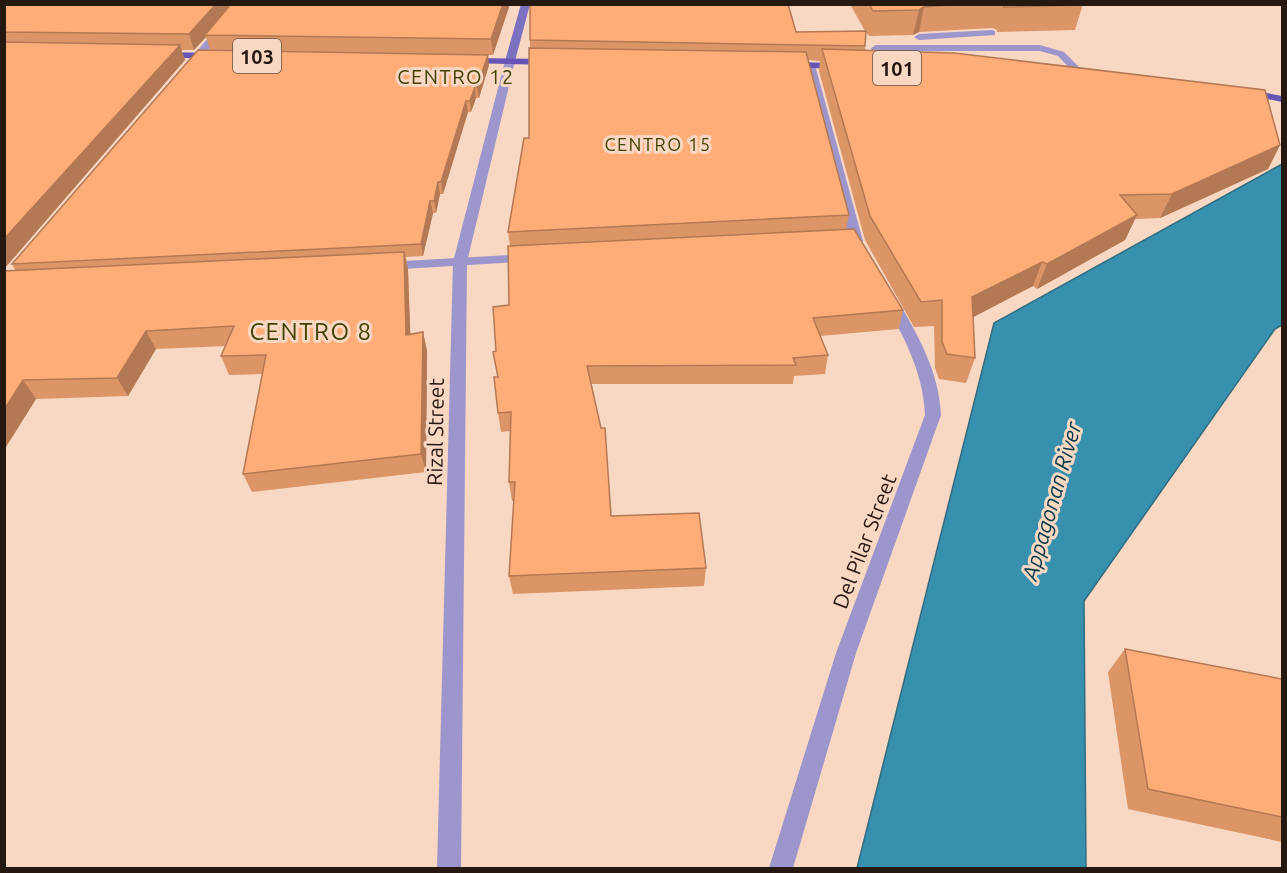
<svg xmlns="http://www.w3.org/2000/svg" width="1287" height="873" font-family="Ubuntu,sans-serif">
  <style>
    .water { fill: #3690ae; stroke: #316c7f; stroke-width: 1.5 }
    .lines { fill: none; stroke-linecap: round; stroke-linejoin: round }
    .service { fill: #9c96cd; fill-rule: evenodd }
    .minor { fill: #9c96cd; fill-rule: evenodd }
    .tertiary { fill: #9c96cd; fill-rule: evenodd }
    .secondary { fill: #7c70c1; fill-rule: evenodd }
    .primary { fill: #6754b7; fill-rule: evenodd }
    .wall { fill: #db9567 }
    .shaded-wall { fill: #b27954 }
    .building { fill: #ffad78; stroke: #b27954; stroke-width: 1.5 }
    .labels { text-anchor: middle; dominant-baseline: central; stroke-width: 6; stroke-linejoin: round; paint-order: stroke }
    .far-neighbourhood-label { font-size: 18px; letter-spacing: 1.5px; fill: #3f4201; stroke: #f8d7c3 }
    .shield { fill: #f8d7c3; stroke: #645146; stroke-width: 1.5 }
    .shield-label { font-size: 20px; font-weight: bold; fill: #241811 }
    .far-quarter-label { font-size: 20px; letter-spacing: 1.5px; fill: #3f4201; stroke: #f8d7c3 }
    .street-label { font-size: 21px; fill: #241811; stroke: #f8d7c3 }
    .water-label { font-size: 22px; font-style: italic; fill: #033b4b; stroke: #f8d7c3 }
    .quarter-label { font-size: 24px; letter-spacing: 1.5px; fill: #3f4201; stroke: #f8d7c3 }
  </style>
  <rect width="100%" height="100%" fill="#f8d7c3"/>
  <path class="water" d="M1282 164V325L1275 329 1084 601 1086 868H857L994 323Z"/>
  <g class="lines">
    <path class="service" d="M992 30 995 31V35L919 40 914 37 919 34Z
      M1040 45 1064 52 1085 73 1076 75 1058 56 1040 51H882L887 67 882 70 877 67 871 48 876 45Z
      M810 62 815 65 863 241 861 244 856 245 849 241 805 65Z"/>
    <path class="minor" d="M237 4H246L194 68H186V64Z
      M528 254 535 258 533 261 386 270 379 266 386 262Z
      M891 297 898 301C919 337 939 372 941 415L856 653 793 868H769L836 653 925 415C923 372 904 337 884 301Z"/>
    <path class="tertiary" d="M510 58 515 61 467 262 461 868H437L453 262 505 61Z"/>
    <path class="secondary" d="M521 4H530L515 61 510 64 505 61Z"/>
    <path class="primary" d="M161 52 214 53 219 56 214 59 158 57V53Z
      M467 58 550 59 555 62 550 65 464 63 462 61Z
      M788 62 840 63 845 66 840 69 785 67V63Z
      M1246 89 1282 96V102L1242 94 1241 92Z"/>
  </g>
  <path class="wall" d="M4 4H510L493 55 210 50 206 37 194 50H181L185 60 4 269Z
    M850 4H1083L1075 30 997 32V30L992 28 919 32 913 35 869 36 866 32 865 50 1280 145 1268 169 1160 218 1135 219 1125 240 1037 289 1033 286 973 317 975 358 966 383 939 379 935 368 934 326 914 327 865 240 819 71 820 61 808 60 849 215 846 230 903 310 899 329 820 336 828 355 825 374 794 376 793 384H591L611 516 706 568 704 586 513 594 509 576 514 501H512L509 482 510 431 501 432 498 413V377L493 352 496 351 509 305 510 246 508 232 529 138 530 40 796 32 865 31Z
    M489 65 479 98H476L471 112H468L443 194H440L436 213H433L423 256 406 257 408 270 410 334 423 332 427 351 426 472 252 492 243 474 262 374 229 375 221 356 226 346 156 349 128 396 36 399 4 450V271L15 270 12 264Z
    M1125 649 1282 679V842L1128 809 1108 672Z"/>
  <path class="shaded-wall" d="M216 4H234L205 35 206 37 194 50 189 34Z
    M503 4H510L493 55 491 39Z
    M924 7 919 32 913 35 919 10Z
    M180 45 185 60 4 269V239Z
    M488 55 489 65 479 98 477 87Z
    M475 87 476 98 471 112 470 101Z
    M466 101 468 112 443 194 441 182Z
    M1280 145 1268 169 1160 218 1172 194Z
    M438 182 440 194 436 213 434 201Z
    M430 201 433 213 423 256 421 244Z
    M1137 215 1125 240 1037 289 1047 264Z
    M404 252 408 270 411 353 406 335Z
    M1042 262 1033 286 964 322 972 297Z
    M146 331 156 349 128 396 117 378Z
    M423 332 427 351 426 472 421 454Z
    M23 380 36 399 4 450V410Z"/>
  <path class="building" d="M4 4H216L189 34 4 32Z
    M231 4H503L491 39 205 35Z
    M530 4H788L796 32 866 31 865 46 530 40Z
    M869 4H963L924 7 919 10 873 11Z
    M1083 4V5L1004 7V4Z
    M4 42 180 45 4 239Z
    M529 48 806 52 849 215 508 232 524 138H529Z
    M822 49 954 53 1265 90 1280 145 1172 194 1120 195 1137 215 1047 264 1042 262 972 297 975 358 947 354 942 342V300L921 302 870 216Z
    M198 50 488 55 477 87H475L470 101H466L441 182H438L434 201H430L421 244 12 264Z
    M854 229 903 310 813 318 828 355 793 358 796 365 587 366 601 428H605L611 516 699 513 706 568 509 576 515 482H509L511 412 498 413 494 377H498L493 352 496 351 493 307 509 305 508 246Z
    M404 252 406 335 423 332 421 454 243 474 266 355 221 356 234 326 146 331 117 378 23 380 4 410V271Z
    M1125 649 1282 679V817L1148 789Z"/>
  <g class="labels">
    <g class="far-neighbourhood-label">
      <text x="658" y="144">CENTRO 15</text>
    </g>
    <g class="shield">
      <rect x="233" y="39" width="48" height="34" rx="4.5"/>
      <rect x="873" y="51" width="48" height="34" rx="4.5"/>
    </g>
    <g class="shield-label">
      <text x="257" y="56">103</text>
      <text x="897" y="68">101</text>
    </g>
    <g class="far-quarter-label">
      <text x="456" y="76">CENTRO 12</text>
    </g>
    <g class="street-label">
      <text transform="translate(435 432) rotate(-89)">Rizal Street</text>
      <text transform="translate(864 541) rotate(-69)">Del Pilar Street</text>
    </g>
    <g class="water-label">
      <text transform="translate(1051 501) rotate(-74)">Appagonan River</text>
    </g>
    <g class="quarter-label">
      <text x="311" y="331">CENTRO 8</text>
    </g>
  </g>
  <rect width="1287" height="873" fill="none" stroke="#241811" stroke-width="12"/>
</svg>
